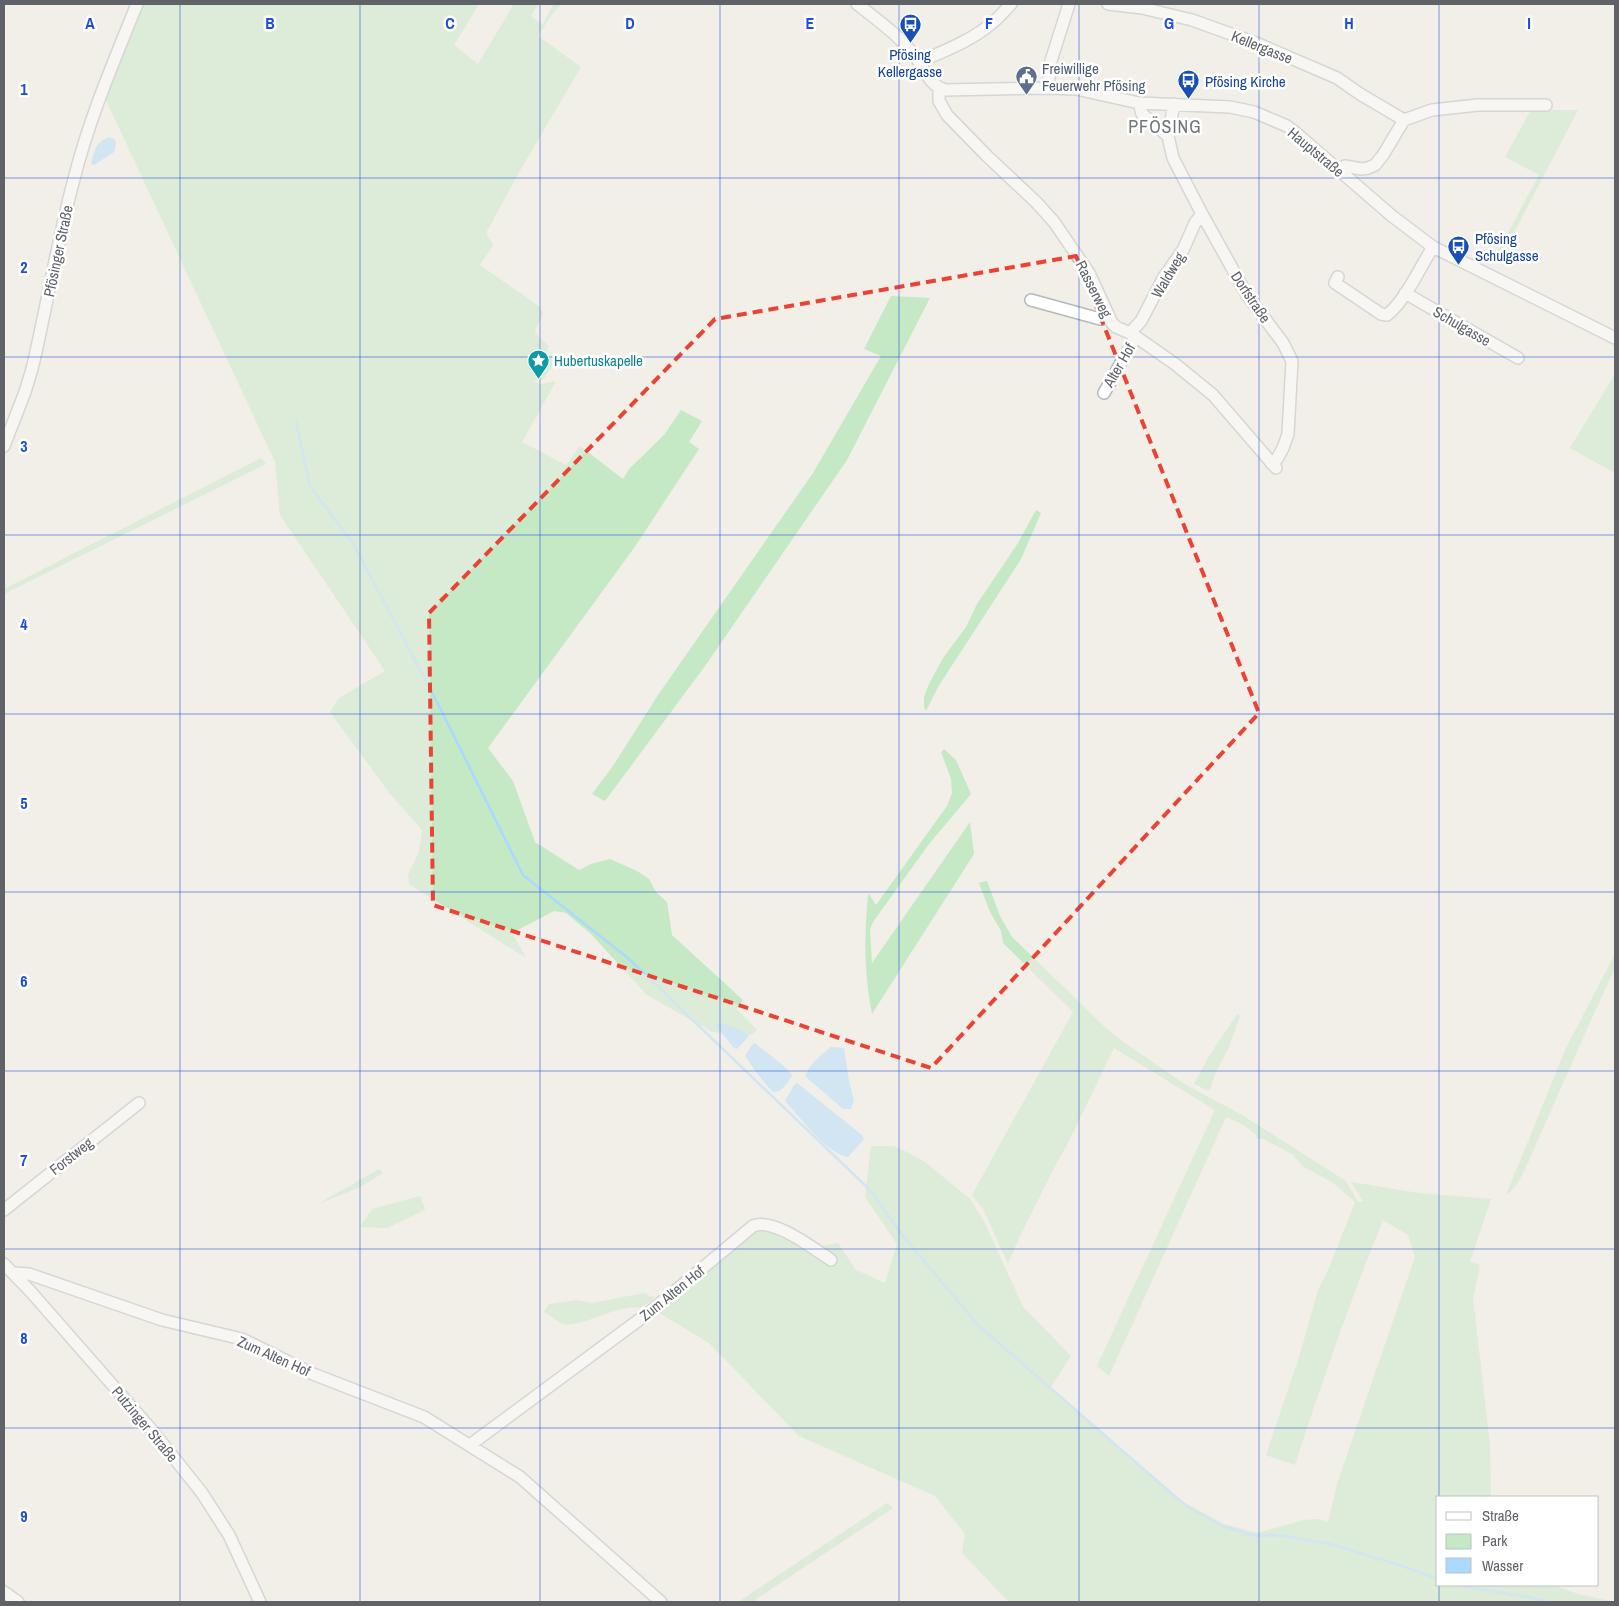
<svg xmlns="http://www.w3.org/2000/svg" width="1619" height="1606" font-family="'Archivo Narrow',sans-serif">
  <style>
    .green { fill: #c5e8c5 }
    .water { fill: #aadaff }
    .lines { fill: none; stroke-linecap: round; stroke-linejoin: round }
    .stream { stroke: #aadaff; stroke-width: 2.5 }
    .minor-casing { stroke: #b5b8bc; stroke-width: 14 }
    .minor { stroke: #fff; stroke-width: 11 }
    .marked { fill: none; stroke: #ea4335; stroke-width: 4; stroke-dasharray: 10 6; stroke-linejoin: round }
    .grid { fill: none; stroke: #1d4ed8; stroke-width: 1; stroke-opacity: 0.55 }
    .labels { text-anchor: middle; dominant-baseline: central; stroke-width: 5; stroke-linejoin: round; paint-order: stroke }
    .street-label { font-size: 15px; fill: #5f6368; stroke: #fff }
    .transit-label { font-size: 15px; fill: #164399; stroke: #fff; text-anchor: start }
    .service-label { font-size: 15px; fill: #4e5e75; stroke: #fff; text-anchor: start }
    .culture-label { font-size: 15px; fill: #0d838f; stroke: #fff; text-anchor: start }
    .quarter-label { font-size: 18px; letter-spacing: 1px; fill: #70757a; stroke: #fff }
    .grid-label { font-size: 16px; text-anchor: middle; font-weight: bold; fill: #1d4ed8; stroke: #fff; stroke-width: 5; stroke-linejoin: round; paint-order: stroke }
  </style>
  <rect width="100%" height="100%" fill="#f1efe8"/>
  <path class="green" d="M143 4H479L454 45 478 64 514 4H538L531 16 543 25 553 4H562L552 14 538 36 581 67 522 167 486 233 493 245 480 265 540 307 543 313C536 335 527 327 549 346L546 353 557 358 544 379 533 381 541 384 556 381 522 442 566 465 580 446 623 479 629 469 664 435 681 410 702 421 689 442 699 449 634 548 488 748 513 781 535 842 579 870 591 864 610 859 637 871 649 879 656 892 667 902 672 935 743 1000 737 1009 757 1030 751 1035 712 1032 647 995 590 933 566 913 554 911 512 933 526 958 409 884 408 875 419 852 422 830 391 795 330 712 339 698 385 671 280 515 275 462 105 98Z
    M1531 110H1578L1517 227 1503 251 1490 266 1539 175 1505 157Z
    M891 296 930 298 847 460 705 666 605 801 592 794 613 766 658 695 813 473 881 356 864 349Z
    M1615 374V473L1570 448Z
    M261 458 266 464 4 594V589Z
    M1036 510 1041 513 1021 559 938 687 926 711 924 707V697L929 684 943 658 966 627 977 604 1018 543Z
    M944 749 956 760 971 794 929 844 873 922 870 930 872 963 970 822 974 854 872 1014C864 973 864 937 868 895L869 894 876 905 947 806 952 793 951 779 941 752Z
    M987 881 1000 916 1012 937 1106 1028 1125 1043 1186 1085 1242 1115 1346 1181 1358 1202 1363 1201 1351 1182 1419 1193 1491 1199 1470 1262 1480 1265 1473 1299 1490 1444 1491 1497H1438V1585H1554L1578 1594 1615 1602H1009L962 1553 965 1534 935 1496 799 1436 709 1343 656 1311 755 1231 769 1227 805 1249 838 1243 856 1270 885 1283 897 1244 865 1197 871 1146H893L909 1153 925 1162 970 1199 984 1221 1023 1307 1071 1356 1051 1387 1140 1466 1185 1503 1224 1524 1257 1533 1304 1520 1318 1519 1328 1522 1337 1484 1415 1257 1408 1235 1383 1220C1350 1301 1322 1382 1295 1465L1266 1455 1300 1354 1318 1290 1329 1268 1355 1202 1332 1182 1302 1166 1292 1154 1263 1139H1258C1254 1129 1236 1121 1226 1117L1109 1376 1097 1366 1215 1110 1114 1048 1068 1143 1056 1164 1019 1238 1008 1264 983 1209 972 1195 1073 1012 1003 943 1001 931 990 912 979 883Z
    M1615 954V968C1589 1023 1565 1080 1540 1135 1532 1152 1521 1186 1506 1195L1566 1048Z
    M1237 1014 1240 1016 1229 1047 1216 1072 1209 1091 1194 1084 1209 1056Z
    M379 1169 383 1173 358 1188 318 1204Z
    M420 1196 425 1210 387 1228 360 1227 372 1209Z
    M644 1293 655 1298 640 1308C615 1304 578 1331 561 1323 555 1320 550 1315 544 1312L549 1304 577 1300 592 1303Z
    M887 1503 893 1508 752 1602H738Z"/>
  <path class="water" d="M109 137 115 140 116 145 114 152 94 165 91 164C95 149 95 143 109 137Z
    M721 1023 743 1031 749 1036 737 1049 734 1048 716 1026Z
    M755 1043 785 1067 792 1075 787 1084 779 1091 773 1092C762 1081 754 1069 745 1056L752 1045Z
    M831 1047 844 1048 849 1081 854 1101 851 1109H843L805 1076C809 1065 822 1054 831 1047Z
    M797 1083 862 1135 864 1139 848 1157C827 1154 800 1117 785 1101L794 1085Z"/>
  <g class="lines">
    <path class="stream" d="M296 422 310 486 354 545 435 698 523 875 629 959 870 1190 903 1236 978 1325 1185 1505 1222 1526 1256 1536 1277 1535 1330 1544 1396 1564 1438 1579
      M1454 1585 1528 1597 1549 1602"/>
    <defs>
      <path id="minor" d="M857 4C879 21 904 39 919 62 927 74 930 85 945 90L1048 88 1076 89 1139 103 1230 107 1254 112 1287 126 1296 133 1392 216 1433 247 1615 338
        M1108 4 1142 8 1192 20 1256 43 1337 78 1360 94 1404 120
        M919 62C944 51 971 41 992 23 999 18 1005 10 1011 4
        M939 88V101L947 115 987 156 1036 202 1054 222 1089 273 1112 323 1116 327 1132 334 1175 364 1213 395 1276 468
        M1048 88 1051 61 1069 4
        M1139 103 1142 114 1168 136
        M1174 104 1168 136 1173 158 1202 214 1247 295 1283 343 1292 361 1288 434 1283 448 1277 459 1271 463
        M1339 170 1345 166 1361 169 1368 168 1375 165 1383 155 1404 120 1432 110 1478 105H1546
        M1338 277 1335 283 1381 314 1387 315C1406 300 1420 267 1433 247
        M1405 293 1518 358
        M1031 300 1100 319H1109
        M1130 333 1141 321 1164 277 1183 250 1195 223 1202 214
        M1104 393 1135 338
        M4 446 25 392 32 369C47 306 57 242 74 179 89 119 114 61 137 4
        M4 1210 139 1103
        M4 1264 31 1292 151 1429 202 1493 229 1535 260 1602
        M13 1273 29 1274 162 1320 242 1339 313 1374 424 1417 520 1477 661 1602
        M470 1445 651 1311 753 1226C773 1217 814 1249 831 1260
        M4 1592 18 1602"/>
    </defs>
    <use href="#minor" class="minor-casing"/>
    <use href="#minor" class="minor"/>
  </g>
  <path d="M0 0H1619V1606H0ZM1076 256 1259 713 931 1068 433 905 429 613 715 319Z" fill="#f1efe8" fill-opacity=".55" fill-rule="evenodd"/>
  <path class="marked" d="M1076 256 1259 713 931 1068 433 905 429 613 715 319Z"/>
  <path class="grid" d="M180 4V1602M360 4V1602M540 4V1602M720 4V1602M899 4V1602M1079 4V1602M1259 4V1602M1439 4V1497M4 178H1615M4 357H1615M4 535H1615M4 714H1615M4 892H1615M4 1071H1615M4 1249H1615M4 1428H1615M1439 1585V1602"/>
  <defs>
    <symbol id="bus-pin" viewBox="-11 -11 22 30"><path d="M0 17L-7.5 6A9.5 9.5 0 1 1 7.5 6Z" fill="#1a4fb4" stroke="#fff"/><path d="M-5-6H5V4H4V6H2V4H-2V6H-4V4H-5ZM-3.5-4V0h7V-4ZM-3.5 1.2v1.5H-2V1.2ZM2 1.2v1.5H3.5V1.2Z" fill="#fff"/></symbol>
    <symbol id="civic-pin" viewBox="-11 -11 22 30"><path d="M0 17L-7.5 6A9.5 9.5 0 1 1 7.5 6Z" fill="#5c6f8a" stroke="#fff"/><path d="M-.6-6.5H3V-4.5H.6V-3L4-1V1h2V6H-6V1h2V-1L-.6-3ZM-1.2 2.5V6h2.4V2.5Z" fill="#fff"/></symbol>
    <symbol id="sight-pin" viewBox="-11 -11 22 30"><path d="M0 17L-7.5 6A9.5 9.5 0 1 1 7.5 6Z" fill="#0f9aa8" stroke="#fff"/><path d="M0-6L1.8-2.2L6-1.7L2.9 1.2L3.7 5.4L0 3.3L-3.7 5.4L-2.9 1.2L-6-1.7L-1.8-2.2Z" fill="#fff"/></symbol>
  </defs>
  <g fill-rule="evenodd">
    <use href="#bus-pin" x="898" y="12" width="25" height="34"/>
    <use href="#civic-pin" x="1014" y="64" width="25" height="34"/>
    <use href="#bus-pin" x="1176" y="68" width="25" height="34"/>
    <use href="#bus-pin" x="1446" y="234" width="25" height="34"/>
    <use href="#sight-pin" x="526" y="348" width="25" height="34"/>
  </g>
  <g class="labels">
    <g class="street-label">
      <text transform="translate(1262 47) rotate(22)">Kellergasse</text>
      <text transform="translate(1316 152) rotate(40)">Hauptstraße</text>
      <text transform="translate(58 251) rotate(-78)">Pfösinger Straße</text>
      <text transform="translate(1168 275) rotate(-59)">Waldweg</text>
      <text transform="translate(1094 289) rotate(63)">Rasserweg</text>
      <text transform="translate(1251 297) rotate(56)">Dorfstraße</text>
      <text transform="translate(1462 326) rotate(30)">Schulgasse</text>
      <text transform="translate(1119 365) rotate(-60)">Alter Hof</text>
      <text transform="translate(71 1156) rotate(-38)">Forstweg</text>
      <text transform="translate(672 1293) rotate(-39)">Zum Alten Hof</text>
      <text transform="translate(274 1356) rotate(24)">Zum Alten Hof</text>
      <text transform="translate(145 1424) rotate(50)">Putzinger Straße</text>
    </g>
    <g class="transit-label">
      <text x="910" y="54" text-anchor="middle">Pfösing<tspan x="910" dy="17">Kellergasse</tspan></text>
      <text x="1205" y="81">Pfösing Kirche</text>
      <text x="1475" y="238">Pfösing<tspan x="1475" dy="17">Schulgasse</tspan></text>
    </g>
    <g class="service-label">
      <text x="1042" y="68">Freiwillige<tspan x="1042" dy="17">Feuerwehr Pfösing</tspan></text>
    </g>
    <g class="culture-label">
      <text x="554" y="360">Hubertuskapelle</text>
    </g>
    <g class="quarter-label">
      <text x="1165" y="126">PFÖSING</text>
    </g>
  </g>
  <g class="grid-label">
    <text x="90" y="29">A</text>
    <text x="270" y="29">B</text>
    <text x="450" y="29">C</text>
    <text x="630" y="29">D</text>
    <text x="810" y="29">E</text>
    <text x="989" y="29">F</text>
    <text x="1169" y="29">G</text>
    <text x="1349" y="29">H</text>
    <text x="1529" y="29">I</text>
    <text x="24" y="95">1</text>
    <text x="24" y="273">2</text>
    <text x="24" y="452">3</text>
    <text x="24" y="630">4</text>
    <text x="24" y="809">5</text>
    <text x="24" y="987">6</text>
    <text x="24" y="1166">7</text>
    <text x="24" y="1344">8</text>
    <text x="24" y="1522">9</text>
  </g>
  <rect width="1619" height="1606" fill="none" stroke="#5f6368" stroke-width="10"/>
  <rect x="1436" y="1496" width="162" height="90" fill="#ffffff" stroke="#bfc1c3"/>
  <rect x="1446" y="1512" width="25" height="8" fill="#ffffff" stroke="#bfc1c3"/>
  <text x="1482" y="1521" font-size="15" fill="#5f6368">Straße</text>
  <rect x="1446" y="1534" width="25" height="15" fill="#c5e8c5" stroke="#bfc1c3"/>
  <text x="1482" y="1546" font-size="15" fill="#5f6368">Park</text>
  <rect x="1446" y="1558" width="25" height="15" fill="#aadaff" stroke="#bfc1c3"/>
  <text x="1482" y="1571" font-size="15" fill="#5f6368">Wasser</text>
</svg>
